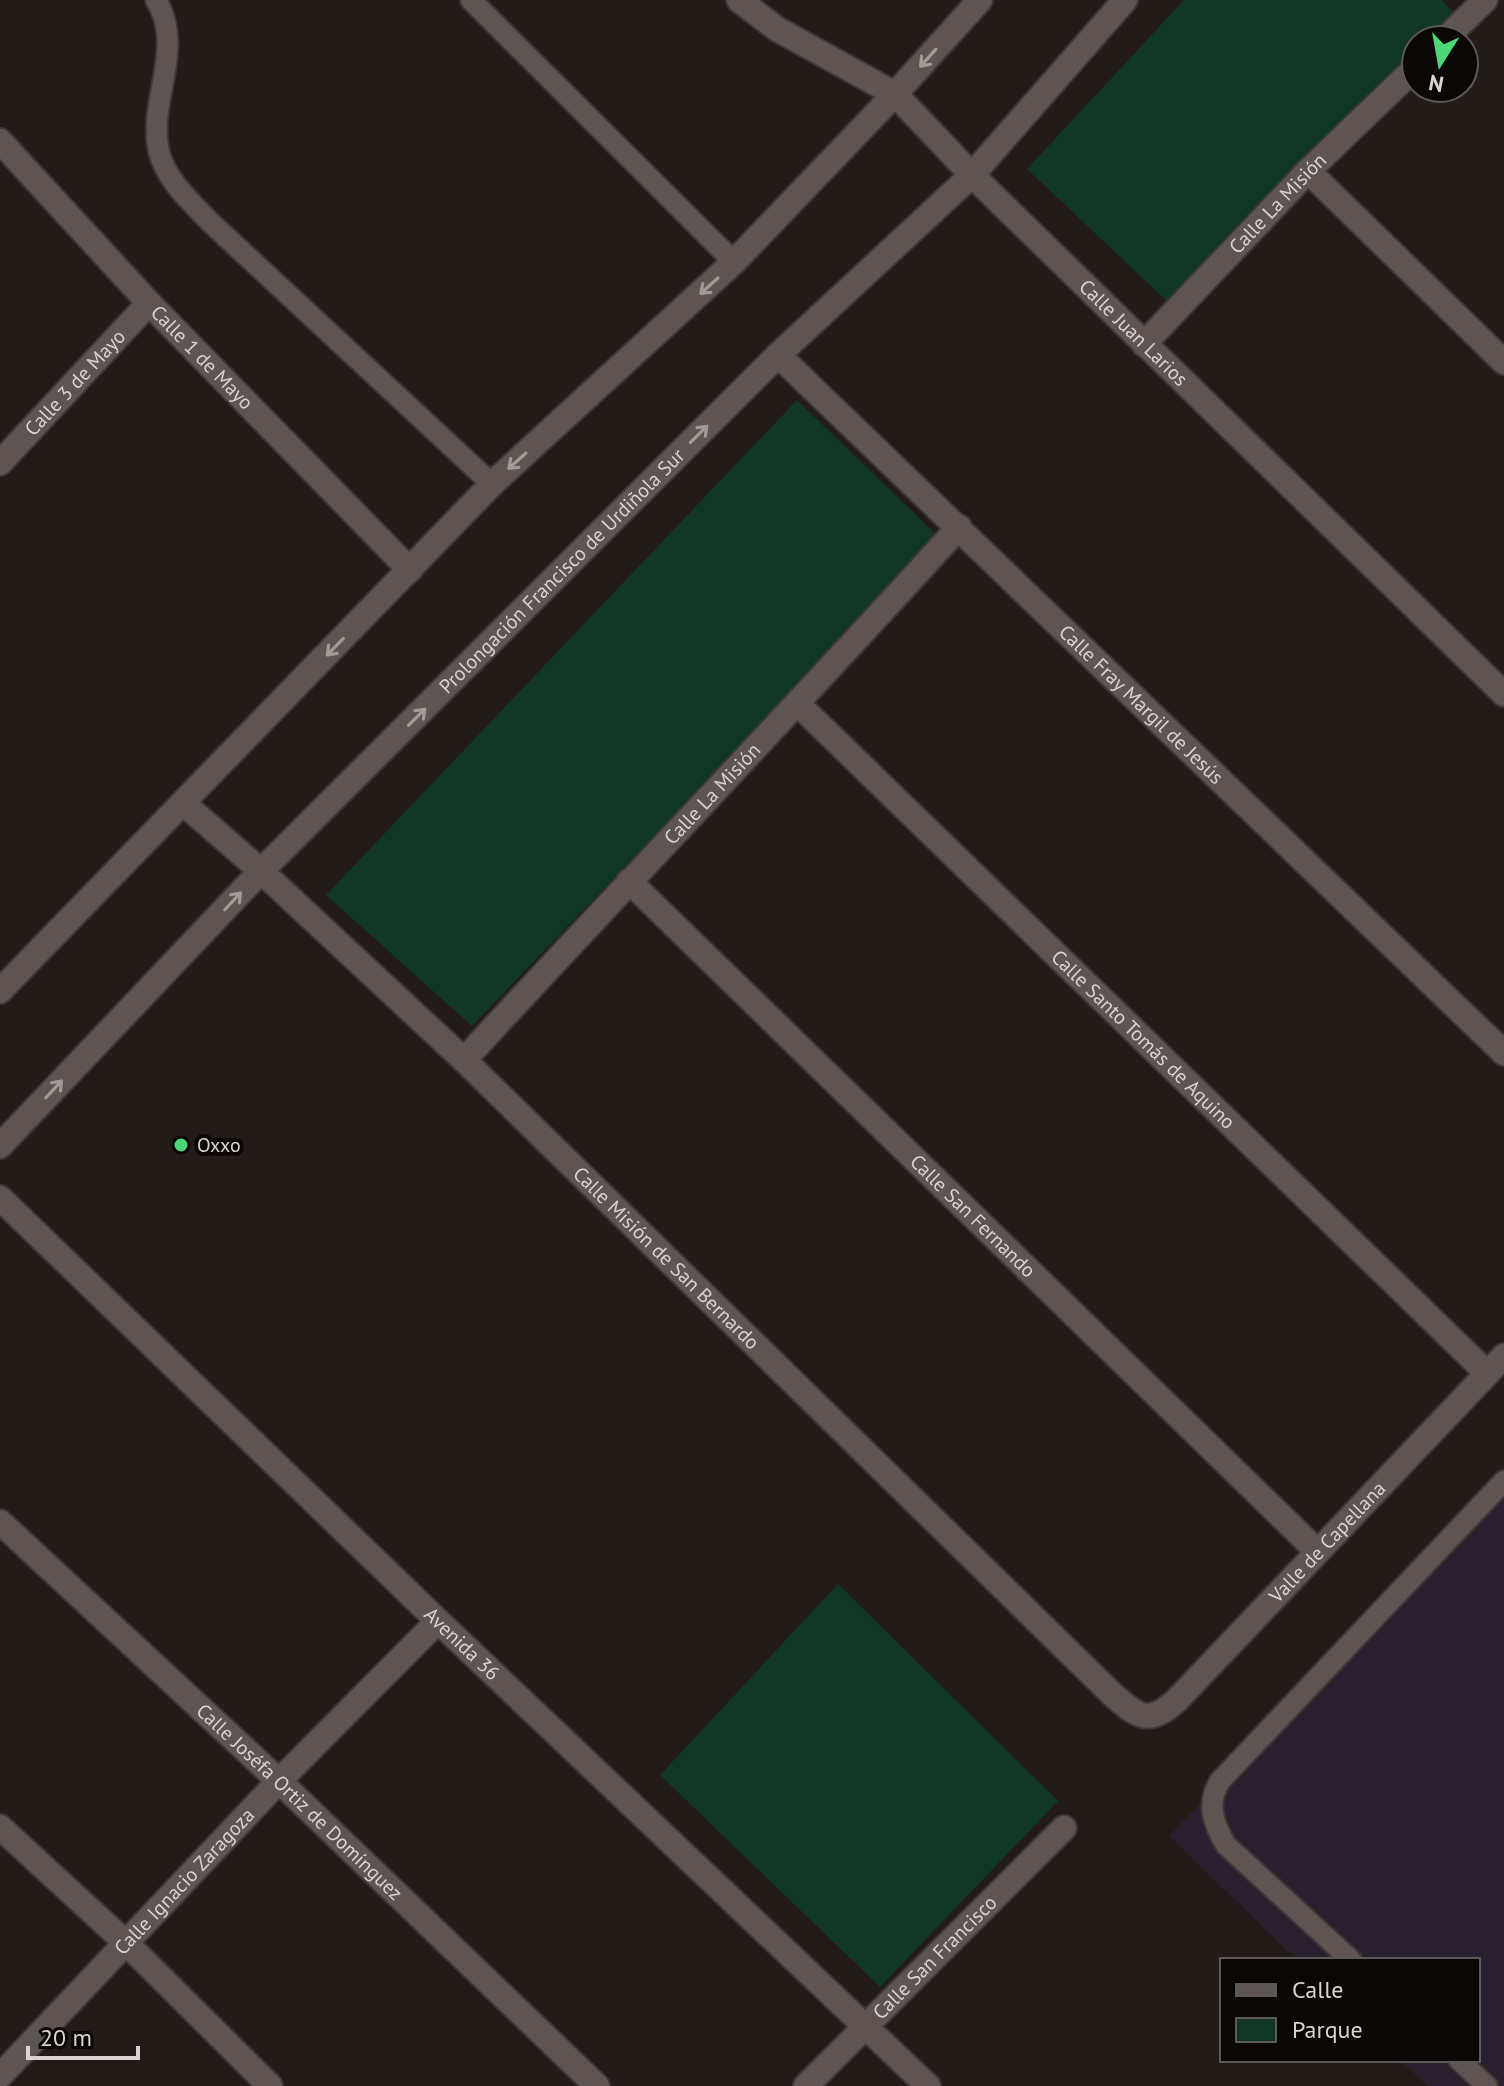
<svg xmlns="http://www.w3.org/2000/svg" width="1504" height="2086" font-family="'PT Sans',sans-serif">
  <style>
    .industrial { fill: #29202f }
    .green { fill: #103725 }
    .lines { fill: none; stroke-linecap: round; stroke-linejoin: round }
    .lane-casing { stroke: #3d3735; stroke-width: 24 }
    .street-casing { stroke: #3d3735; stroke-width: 28 }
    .secondary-casing { stroke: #3d3735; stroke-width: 28 }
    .lane { stroke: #5e5451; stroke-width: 20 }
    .street { stroke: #5e5451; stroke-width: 24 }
    .secondary { stroke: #5e5451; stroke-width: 24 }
    .oneway { stroke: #a29a97 }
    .poi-dot { fill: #4bd677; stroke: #0a0706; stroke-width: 3 }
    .labels { text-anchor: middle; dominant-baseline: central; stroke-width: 8; stroke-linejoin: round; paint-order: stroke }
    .street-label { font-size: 20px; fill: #d9d3d1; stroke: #0a0706 }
    .poi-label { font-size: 20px; fill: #d9d3d1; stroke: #0a0706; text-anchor: start }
  </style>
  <rect width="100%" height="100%" fill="#231b18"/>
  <path class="industrial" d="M1504 1486V2086H1427L1400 2060H1478V1960H1297L1169 1836Z"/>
  <path class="green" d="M1184 0H1442L1454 13 1428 40H1416V52L1170 304 1027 169Z
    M797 400 940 538 472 1026 326 895Z
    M838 1584 1058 1801 880 1987 660 1775Z"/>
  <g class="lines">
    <defs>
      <path id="lane" d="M156 0C186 49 147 101 159 152 166 180 191 202 210 222L492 484
        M471 0 734 262
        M1351 1960 1226 1845C1213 1823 1206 1804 1220 1781L1504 1481
        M1459 2060 1487 2086"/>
      <g id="street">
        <path id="s1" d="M739 0 777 29 895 94 972 175 1504 694"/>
        <path d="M1444 40 1485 0"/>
        <path id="s2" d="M0 141 149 303 410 570"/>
        <path d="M1308 171 1504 362"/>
        <path id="s3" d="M1144 344 1308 171 1416 67"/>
        <path id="s4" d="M778 355 1504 1053"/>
        <path id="s5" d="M0 463 149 303"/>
        <path id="s6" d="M799 705 1487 1373"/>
        <path id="s7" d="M183 803 261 871 464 1060 1113 1695C1139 1718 1149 1725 1177 1700L1504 1356"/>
        <path id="s8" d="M629 881 1317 1551"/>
        <path id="s9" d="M464 1060C628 882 796 707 959 527"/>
        <path id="s10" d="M0 1522 279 1781 597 2086"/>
        <path d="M0 1827 126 1943 270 2086"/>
        <path id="s11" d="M0 2076 279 1781 438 1621"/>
        <path id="s12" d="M806 2086 1064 1828"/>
      </g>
      <g id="secondary">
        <path d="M0 991 492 484 734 262 895 94 980 0"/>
        <path id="s13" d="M0 1146 261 871 778 355 972 175 1125 0"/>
        <path id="s14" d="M0 1198 438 1621 928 2086"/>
      </g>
    </defs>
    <use href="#lane" class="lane-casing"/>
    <use href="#street" class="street-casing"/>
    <use href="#secondary" class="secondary-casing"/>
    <use href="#lane" class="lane"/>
    <use href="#street" class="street"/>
    <use href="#secondary" class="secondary"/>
  </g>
  <defs><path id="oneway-shaft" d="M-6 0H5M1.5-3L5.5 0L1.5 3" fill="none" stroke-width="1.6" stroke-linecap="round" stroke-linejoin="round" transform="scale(2)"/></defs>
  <g class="oneway">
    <use href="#oneway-shaft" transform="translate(928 58) rotate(132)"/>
    <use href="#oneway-shaft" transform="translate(709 286) rotate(138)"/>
    <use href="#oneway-shaft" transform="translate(699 434) rotate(-45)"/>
    <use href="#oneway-shaft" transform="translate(517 461) rotate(138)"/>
    <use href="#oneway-shaft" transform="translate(335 647) rotate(134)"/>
    <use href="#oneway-shaft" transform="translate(417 717) rotate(-45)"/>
    <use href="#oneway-shaft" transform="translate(233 901) rotate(-47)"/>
    <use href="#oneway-shaft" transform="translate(54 1089) rotate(-47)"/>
  </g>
  <circle class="poi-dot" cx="181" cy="1145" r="8"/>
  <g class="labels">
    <g class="street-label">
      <text stroke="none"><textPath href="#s3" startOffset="194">Calle La Misión</textPath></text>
      <text stroke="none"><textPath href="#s1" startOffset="520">Calle Juan Larios</textPath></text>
      <text stroke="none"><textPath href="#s2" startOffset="296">Calle 1 de Mayo</textPath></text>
      <text stroke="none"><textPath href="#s5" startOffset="110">Calle 3 de Mayo</textPath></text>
      <text stroke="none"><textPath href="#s13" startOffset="804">Prolongación Francisco de Urdiñola Sur</textPath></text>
      <text stroke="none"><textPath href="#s4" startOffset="504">Calle Fray Margil de Jesús</textPath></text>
      <text stroke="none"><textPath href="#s9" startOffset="364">Calle La Misión</textPath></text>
      <text stroke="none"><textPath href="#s6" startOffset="480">Calle Santo Tomás de Aquino</textPath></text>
      <text stroke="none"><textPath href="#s8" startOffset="480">Calle San Fernando</textPath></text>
      <text stroke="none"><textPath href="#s7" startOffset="664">Calle Misión de San Bernardo</textPath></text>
      <text stroke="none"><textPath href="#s7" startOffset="1582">Valle de Capellana</textPath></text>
      <text stroke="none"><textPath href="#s14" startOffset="642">Avenida 36</textPath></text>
      <text stroke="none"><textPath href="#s10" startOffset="410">Calle Joséfa Ortiz de Domínguez</textPath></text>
      <text stroke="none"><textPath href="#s11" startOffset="268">Calle Ignacio Zaragoza</textPath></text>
      <text stroke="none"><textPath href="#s12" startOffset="182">Calle San Francisco</textPath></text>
    </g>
    <g class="poi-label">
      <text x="197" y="1145">Oxxo</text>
    </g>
  </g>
  <rect x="1220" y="1958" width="260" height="104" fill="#0a0706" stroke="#5d5957" stroke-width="2"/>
  <rect x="1236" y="1984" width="40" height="12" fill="#5e5451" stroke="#5d5957" stroke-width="2"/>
  <text x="1292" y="1998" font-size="24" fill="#d9d3d1">Calle</text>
  <rect x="1236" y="2018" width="40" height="24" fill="#103725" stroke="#5d5957" stroke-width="2"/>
  <text x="1292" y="2038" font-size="24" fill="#d9d3d1">Parque</text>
  <g transform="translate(1440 64) rotate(191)"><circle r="38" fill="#0a0706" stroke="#5d5957" stroke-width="2"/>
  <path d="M0-6L14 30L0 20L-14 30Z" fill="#4bd677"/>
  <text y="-12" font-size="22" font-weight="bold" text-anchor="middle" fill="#d9d3d1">N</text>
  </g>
  <path d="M28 2046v12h110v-12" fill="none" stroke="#d9d3d1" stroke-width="4"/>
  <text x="40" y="2046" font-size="24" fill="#d9d3d1" stroke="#0a0706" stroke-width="6" paint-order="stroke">20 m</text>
</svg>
